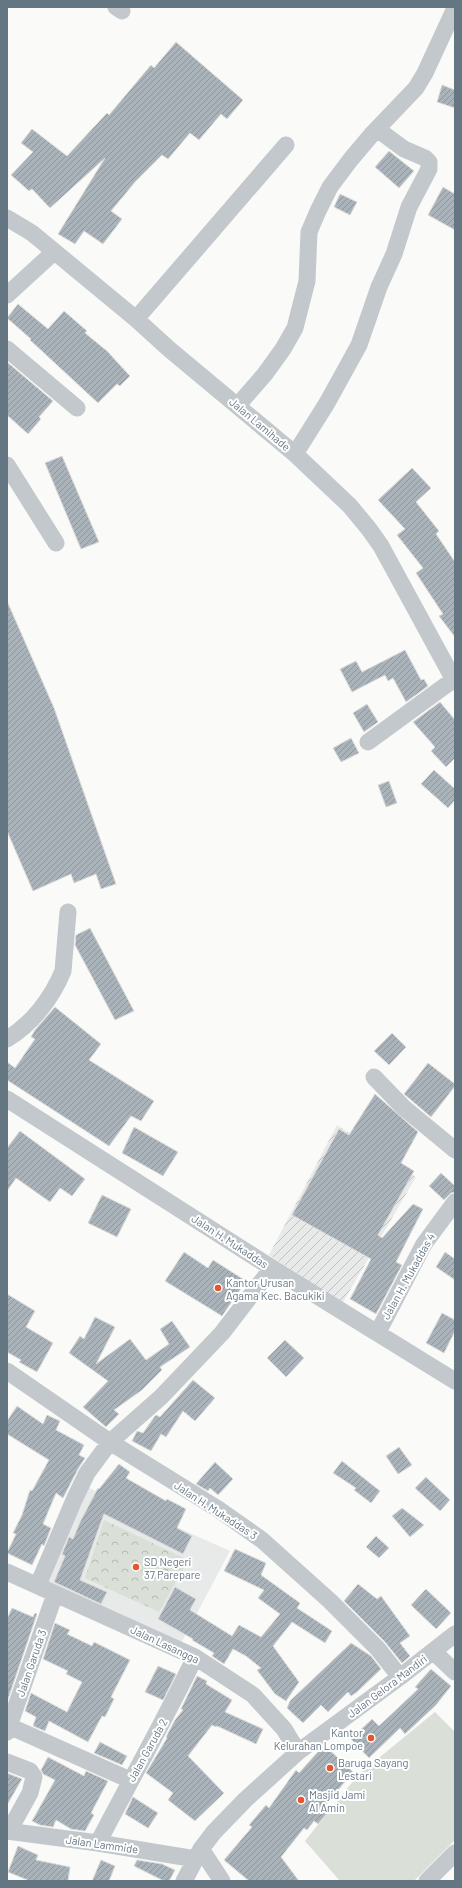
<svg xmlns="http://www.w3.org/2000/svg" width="462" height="1888" font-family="Barlow,sans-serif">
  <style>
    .built { fill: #e8e9e9 }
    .industrial { fill: url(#industrial-furrows) }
    .park { fill: url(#park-crowns) }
    .garden { fill: #dadfd7 }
    .building { fill: url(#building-hatch); stroke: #dcdcda }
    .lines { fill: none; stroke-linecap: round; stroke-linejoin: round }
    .minor { stroke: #c3c8cc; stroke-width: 17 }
    .poi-dot { fill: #e4572e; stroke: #fff; stroke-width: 1.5 }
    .labels { text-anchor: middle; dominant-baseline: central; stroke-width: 4; stroke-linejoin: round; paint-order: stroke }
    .street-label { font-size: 11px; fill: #657683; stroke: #fff }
    .poi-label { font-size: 11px; fill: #657683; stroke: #fff; text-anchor: start }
  </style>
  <defs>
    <pattern id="industrial-furrows" width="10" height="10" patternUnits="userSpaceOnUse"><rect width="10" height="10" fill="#e8e9e9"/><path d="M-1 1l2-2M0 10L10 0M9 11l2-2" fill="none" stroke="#c0c1c2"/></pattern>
    <pattern id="park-crowns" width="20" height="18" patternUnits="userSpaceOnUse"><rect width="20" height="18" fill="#dadfd7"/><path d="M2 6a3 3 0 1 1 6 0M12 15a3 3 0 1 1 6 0" fill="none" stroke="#b4b9b4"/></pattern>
    <pattern id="building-hatch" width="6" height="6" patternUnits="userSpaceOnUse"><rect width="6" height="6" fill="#aab3b9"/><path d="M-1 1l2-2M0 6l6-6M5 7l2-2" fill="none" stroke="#8e969c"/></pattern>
  </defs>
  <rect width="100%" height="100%" fill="#fafaf8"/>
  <path class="built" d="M85 1486 230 1551 181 1643 42 1583Z"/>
  <path class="industrial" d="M337 1125 416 1177 342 1304 269 1255Z"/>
  <path class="park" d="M104 1520 188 1560 159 1612 85 1578Z"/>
  <path class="garden" d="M435 1712 455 1732V1840L414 1881H340L305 1841 358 1775Z"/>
  <path class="building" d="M176 42 243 100 227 119 221 114 199 140 190 133 168 159 162 155 135 182 111 211 122 219 103 244 84 231 75 244 58 234 105 158 50 208 32 189 29 191 11 175 33 152 21 143 32 129 67 156 107 113 109 115 151 65 154 68Z
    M442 85 455 90V108L437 102Z
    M389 151 414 171 399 188 375 167Z
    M443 187 455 194V230L428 215Z
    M340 194 357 202 350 215 334 207Z
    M18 304 48 329 64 311 87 331 85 333 107 351 130 376 120 386 117 384 98 403 30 340 31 339 7 318Z
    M7 362 53 401 39 417 41 419 28 434 7 415Z
    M62 456 99 542 81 549 45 463Z
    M412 468 431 488 416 502 439 531 436 534 455 562V637L439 616 443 614 416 573 423 568 397 535 405 529 378 500Z
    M7 601 54 708 116 884 101 889 96 874 74 883 71 874 33 891 7 831Z
    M405 650 421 680 424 679 428 686 406 702 393 678 388 681 385 675 352 692 340 669 356 661 362 672Z
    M440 702 455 720V758L446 767 431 751 435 747 413 722Z
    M367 704 378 722 364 732 353 713Z
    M351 738 359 753 341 762 333 748Z
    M434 770 455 789V800L448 808 421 784Z
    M389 781 397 803 386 807 378 785Z
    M90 928 134 1011 115 1020 75 945 76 935Z
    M55 1007 101 1044 89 1060 154 1101 141 1121 131 1116 109 1146 7 1080V1062L15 1068 35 1039 31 1037 35 1030Z
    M392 1033 406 1047 389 1065 374 1051Z
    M428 1063 455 1084V1086L431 1117 404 1094Z
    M375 1094 418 1132 401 1163 414 1171 378 1235 382 1238 413 1204 423 1209 396 1262 402 1265 376 1314 350 1299 371 1259 292 1215 339 1129 349 1135Z
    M134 1127 178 1152 163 1176 122 1153Z
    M20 1131 85 1179 72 1196 60 1188 50 1202 16 1178 7 1191V1148Z
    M441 1173 455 1186V1192L451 1193 444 1200 429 1186Z
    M102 1195 131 1209 117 1237 88 1223Z
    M184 1252 208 1268 213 1260 246 1281 222 1316 165 1281Z
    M445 1252 455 1259V1280L436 1267Z
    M7 1294 35 1311 26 1327 53 1343 37 1372 19 1362 21 1360 7 1352Z
    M442 1313 455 1320V1331L444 1353 426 1343Z
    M95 1317 115 1327 96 1364 130 1339 146 1360 169 1344 160 1329 172 1321 190 1347 160 1367 162 1370 142 1390 114 1410 119 1414 106 1427 83 1407 108 1381 69 1353 80 1336 84 1339Z
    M285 1340 304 1358 286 1377 267 1358Z
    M193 1380 215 1398 195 1421 183 1411 166 1437 161 1434 151 1451 132 1441 137 1431 143 1433 155 1416 156 1415 160 1417Z
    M17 1406 43 1424 47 1415 60 1421 56 1430 84 1445 79 1455 85 1458 78 1469 63 1498 56 1493 43 1524 51 1528 44 1546 42 1544 32 1565 7 1553 16 1534 13 1533 22 1515 30 1490 32 1491 49 1460 7 1434V1421Z
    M399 1447 412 1465 398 1474 386 1456Z
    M342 1461 380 1491 371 1503 354 1490 356 1488 333 1473Z
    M215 1462 233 1479 218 1495 210 1488 208 1491 196 1484Z
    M119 1464 130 1472 126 1478 166 1501 167 1499 186 1509 177 1528 192 1536 183 1554 104 1514 80 1580 107 1592 101 1604 54 1582 65 1556 62 1554 69 1537 73 1539 80 1522 98 1488 99 1489Z
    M426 1477 450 1500 440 1511 415 1488Z
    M402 1508 424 1525 410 1537 392 1516Z
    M376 1536 389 1548 379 1558 366 1547Z
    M235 1549 266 1563 261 1575 300 1603 297 1608 332 1631 325 1643 292 1622 273 1646 299 1682 286 1701 275 1694 257 1670 261 1668 246 1656 233 1649 224 1664 212 1656 214 1653 192 1640 193 1639 158 1619 175 1587 196 1599 190 1610 232 1636 239 1625 261 1637 280 1614 258 1598 264 1590 224 1571Z
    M358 1584 377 1599 381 1596 410 1636 400 1643 410 1656 402 1663 385 1642 344 1601Z
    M426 1589 451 1613 436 1629 411 1605Z
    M12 1608 33 1617 35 1613 37 1614 7 1702V1619Z
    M55 1623 70 1630 67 1634 92 1646 94 1642 130 1660 111 1697 114 1699 105 1717 102 1716 88 1742 49 1721 45 1731 33 1726 36 1717 25 1711 31 1693 67 1712 82 1682 66 1674 68 1671 43 1659Z
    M351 1643 371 1656 381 1669 357 1692 351 1696 348 1692 328 1712 321 1705 303 1723 287 1708 290 1701Z
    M158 1666 176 1674 163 1700 145 1692Z
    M431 1669 451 1686 436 1705 405 1734 400 1728 369 1758 351 1739 372 1719 379 1726 418 1689 415 1687Z
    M197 1676 207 1681 206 1684 232 1700 225 1712 263 1729 256 1744 217 1726 216 1727 212 1725 188 1756 224 1793 195 1821 168 1800 173 1793 146 1773 167 1738 166 1737 175 1720 183 1710 181 1709Z
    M100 1742 127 1756 122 1765 94 1753Z
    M324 1745 353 1772 323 1808 328 1812 318 1824 314 1821 307 1830 304 1828 281 1857 299 1881H249L224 1860 252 1827 249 1825 266 1805 269 1808 296 1770 299 1773Z
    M48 1757 84 1776 86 1771 108 1781 91 1813 94 1815 85 1831 71 1829 56 1820 53 1827 40 1825 32 1821 55 1780 43 1774 41 1770Z
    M7 1773 22 1779 7 1805Z
    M133 1797 158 1813 148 1828 125 1814Z
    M18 1846 38 1855 36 1860 70 1867 68 1881H30L8 1872Z
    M101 1860 115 1866 109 1881H92Z
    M137 1860 162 1864 175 1870 169 1881H164L134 1866Z"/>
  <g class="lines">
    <path class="minor" d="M116 7 122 11
      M7 218 32 233 136 319 169 349 295 454 350 506 369 529 381 546 455 682
      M7 295 54 252
      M136 319 286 145
      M7 349 77 408
      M238 405 265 374 283 349 295 328 307 281 309 232 318 211 330 187 351 159 373 133 416 88 425 73 455 8
      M295 454 327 403 359 345 379 287 394 254 409 207 429 169V162L425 158 404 149 377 129
      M7 465 56 543
      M368 742 453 680
      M7 1039C32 1024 52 998 63 971L68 912
      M374 1077 403 1107 455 1150
      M7 1099 272 1268 455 1381
      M378 1332 424 1244 455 1202
      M7 1371 110 1442 218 1509 262 1540 330 1601 378 1649 400 1677
      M7 1572 195 1657 253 1695 284 1729 298 1752
      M38 1585 74 1500 87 1473 110 1442 161 1397 222 1333 272 1268
      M433 1651 455 1672
      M9 1726 130 1780
      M7 1732 55 1594
      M7 1762 30 1771 34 1777 30 1793 9 1831
      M7 1831 98 1843 196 1859
      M98 1843C130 1781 165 1720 195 1657
      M201 1849 222 1881
      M184 1881 201 1849 214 1832 245 1800 298 1752 400 1677 455 1634
      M427 1881 455 1853"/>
  </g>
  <g class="poi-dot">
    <circle cx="218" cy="1288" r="4"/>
    <circle cx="136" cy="1567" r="4"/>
    <circle cx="371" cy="1738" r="4"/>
    <circle cx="330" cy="1768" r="4"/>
    <circle cx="301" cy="1800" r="4"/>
  </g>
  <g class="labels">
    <g class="street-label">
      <text transform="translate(260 424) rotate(40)">Jalan Lamihade</text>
      <text transform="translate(230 1241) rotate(33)">Jalan H. Mukaddas</text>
      <text transform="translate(408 1276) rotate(-61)">Jalan H. Mukaddas 4</text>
      <text transform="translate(216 1510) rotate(33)">Jalan H. Mukaddas 3</text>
      <text transform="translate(165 1644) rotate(25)">Jalan Lasangga</text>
      <text transform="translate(31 1663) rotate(-71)">Jalan Garuda 3</text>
      <text transform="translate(387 1686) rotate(-37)">Jalan Gelora Mandiri</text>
      <text transform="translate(147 1750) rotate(-61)">Jalan Garuda 2</text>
      <text transform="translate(102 1844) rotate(8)">Jalan Lammide</text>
    </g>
    <g class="poi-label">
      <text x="226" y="1282">Kantor Urusan<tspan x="226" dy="13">Agama Kec. Bacukiki</tspan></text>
      <text x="144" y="1561">SD Negeri<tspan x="144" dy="13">37 Parepare</tspan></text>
      <text x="363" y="1732" text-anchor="end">Kantor<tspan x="363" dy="13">Kelurahan Lompoe</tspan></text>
      <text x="338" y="1762">Baruga Sayang<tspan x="338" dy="13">Lestari</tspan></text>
      <text x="309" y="1794">Masjid Jami<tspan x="309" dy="13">Al Amin</tspan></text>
    </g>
  </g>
  <rect width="462" height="1888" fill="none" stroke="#657683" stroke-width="16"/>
</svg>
